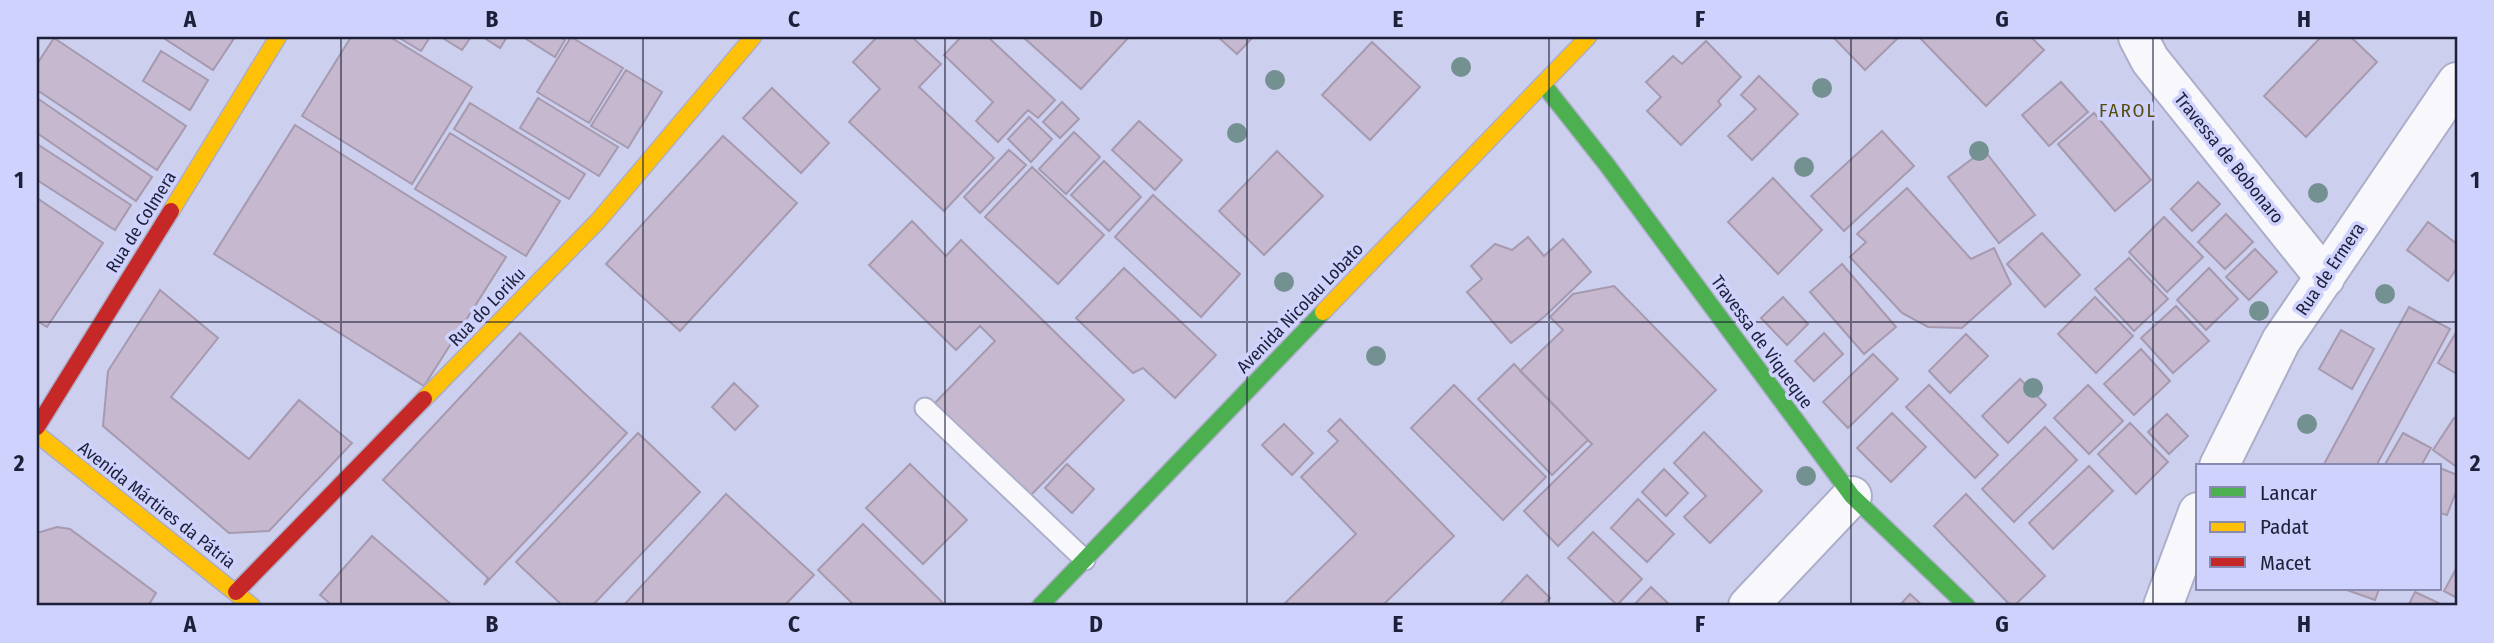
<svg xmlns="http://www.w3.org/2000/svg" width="2494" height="643" font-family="'Fira Sans Condensed',sans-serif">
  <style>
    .building { fill: #c5b8cf; stroke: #a59ab0; stroke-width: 2 }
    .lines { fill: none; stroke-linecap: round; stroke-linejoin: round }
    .lane-casing { stroke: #acaec9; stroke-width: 23 }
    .street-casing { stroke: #acaec9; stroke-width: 42 }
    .fast-casing { stroke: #acaec9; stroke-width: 19 }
    .slow-casing { stroke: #acaec9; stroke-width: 19 }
    .jam-casing { stroke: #acaec9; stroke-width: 19 }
    .lane { stroke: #f8f8fc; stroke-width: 19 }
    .street { stroke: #f8f8fc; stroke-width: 38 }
    .fast { stroke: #4caf50; stroke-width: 16 }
    .slow { stroke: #ffc107; stroke-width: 16 }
    .jam { stroke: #c62828; stroke-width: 16 }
    .tree { fill: #749192 }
    .grid { fill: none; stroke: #1e1f39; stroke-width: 2; stroke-opacity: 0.55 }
    .labels { text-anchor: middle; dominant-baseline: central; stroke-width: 7; stroke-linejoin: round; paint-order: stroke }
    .street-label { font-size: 18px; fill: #1e1f39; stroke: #ced2fd }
    .neighbourhood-label { font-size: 19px; letter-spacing: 2px; fill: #564d0e; stroke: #ced2fd }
    .neatline { fill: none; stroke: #1e1f39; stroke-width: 2.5 }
    .grid-label { font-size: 23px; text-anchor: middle; font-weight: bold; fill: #1e1f39 }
  </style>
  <rect width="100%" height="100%" fill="#cdcfee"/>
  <path class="building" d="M162 37H235L213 70Z
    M351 37H390L472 87 412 184 302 116Z
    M398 37H430L421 51Z
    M441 37H471L462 50Z
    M483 37H507L500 48Z
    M523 37H560L565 40 555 57Z
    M571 37 623 68 589 123 537 92Z
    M877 37H912L941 64 919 87 994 158 944 211 849 122 880 89 853 62Z
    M961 37H988L1055 100 1038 118 1028 110 998 142 976 121 993 102 944 55Z
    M1023 37H1129L1081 89Z
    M1218 37H1253L1237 54Z
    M1833 37H1899L1865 70Z
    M1919 37H2031L2044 50 1986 106Z
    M2321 37H2351L2377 62 2306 137 2264 96Z
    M54 38 186 126 157 170 37 90V64Z
    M1706 41 1741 77 1718 101 1721 105 1681 145 1647 111 1661 97 1646 82 1673 56 1682 64Z
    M1372 42 1420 87 1370 140 1322 95Z
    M161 51 208 80 190 110 143 81Z
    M626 70 662 92 628 148 591 126Z
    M1759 76 1798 114 1752 160 1728 136 1756 109 1741 95Z
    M2061 82 2088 112 2049 146 2022 115Z
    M772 88 829 143 801 173 743 118Z
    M37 98 152 177 136 201 37 133Z
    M538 98 618 147 599 176 520 128Z
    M1062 102 1079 119 1060 138 1043 122Z
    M470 103 585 174 569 199 454 129Z
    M2094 113 2151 180 2115 211 2058 144Z
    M1029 117 1052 139 1031 162 1008 139Z
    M1139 121 1182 160 1155 190 1112 150Z
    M295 125 506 257 424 386 214 254Z
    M1882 131 1914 166 1844 231 1811 196Z
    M1074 132 1100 157 1066 194 1039 169Z
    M450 133 560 201 526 256 415 189Z
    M723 136 797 203 680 331 606 264Z
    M37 144 131 205 115 230 37 180Z
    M1009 150 1026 165 980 213 964 197Z
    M1984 150 2035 215 1999 243 1948 177Z
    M1277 151 1323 196 1264 255 1219 211Z
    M1104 161 1141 197 1109 231 1071 195Z
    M1032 167 1104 235 1058 284 985 217Z
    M1773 178 1822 230 1778 274 1728 222Z
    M2198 182 2220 204 2192 231 2171 209Z
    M1907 188 1971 259 1994 248 2011 284 1962 328 1928 327 1902 313 1850 257 1866 242 1857 234Z
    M1153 195 1240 274 1201 317 1115 237Z
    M37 198 103 243 47 327 37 321Z
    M2226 214 2253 242 2225 269 2198 242Z
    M2164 217 2203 257 2167 292 2129 252Z
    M912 221 946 256 961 240 1124 400 1027 499 932 406 995 341 980 326 956 350 869 265Z
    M2428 222 2457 244V268L2448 281 2407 250Z
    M2042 233 2080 275 2045 307 2007 264Z
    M1528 237 1544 256 1563 239 1591 272 1545 316 1511 343 1467 292 1482 279 1471 266 1495 244 1512 250Z
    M2255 249 2277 272 2249 300 2226 277Z
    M2129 258 2168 299 2134 331 2095 289Z
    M1842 264 1896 327 1864 354 1810 292Z
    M1124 268 1216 355 1175 398 1143 368 1133 373 1076 318Z
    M2209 268 2238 299 2206 330 2177 300Z
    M1614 286 1716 390 1558 546 1524 511 1592 444 1520 371 1563 330 1550 317 1573 294Z
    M160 290 218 338 171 397 249 459 299 400 352 443 269 531 229 533 103 426 108 371Z
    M1783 297 1808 324 1787 345 1761 318Z
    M2095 297 2133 336 2096 373 2058 334Z
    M2176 306 2209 341 2173 373 2141 338Z
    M2409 307 2450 329 2376 466H2323Z
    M2341 330 2374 349 2352 389 2319 369Z
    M2457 331V374L2438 363Z
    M520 333 627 433 484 585 488 578 383 480Z
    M1824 333 1843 354 1814 381 1795 361Z
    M1966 334 1988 356 1950 393 1929 371Z
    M2141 349 2170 381 2134 415 2104 384Z
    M1873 354 1898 379 1848 428 1823 402Z
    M1514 364 1588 440 1552 475 1478 399Z
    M2020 379 2046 405 2008 443 1982 416Z
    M734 383 758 406 735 430 712 407Z
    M1454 385 1546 477 1503 520 1411 428Z
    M1929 385 1998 455 1975 478 1906 407Z
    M2088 385 2123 421 2089 454 2054 418Z
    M1892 413 1926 447 1891 482 1857 448Z
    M2167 414 2188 436 2169 454 2148 432Z
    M2454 418 2457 420V467L2433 450Z
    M1340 419 1454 536 1382 606H1282L1356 534 1301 477 1338 441 1328 431Z
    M2130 423 2168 462 2136 494 2098 454Z
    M1284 424 1313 453 1292 475 1262 445Z
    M2045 427 2077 460 2014 522 1982 489Z
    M1704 432 1762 491 1710 543 1684 517 1706 496 1674 463Z
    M638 433 700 492 592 606H563L516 562Z
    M2403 433 2431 448 2421 466H2384Z
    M910 464 967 520 923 564 866 508Z
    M1067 464 1094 489 1072 513 1045 488Z
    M2089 466 2113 491 2053 549 2029 523Z
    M2440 468 2457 475V489L2447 515 2440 513Z
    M1664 469 1688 493 1666 516 1642 492Z
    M726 494 814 575 784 606H623Z
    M1966 494 2045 576 2014 606H2011L1934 526Z
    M1638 499 1674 534 1647 562 1611 528Z
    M863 524 943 603 940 606H855L818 570Z
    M57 527 70 529 156 593 148 606H37V533Z
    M1593 532 1642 579 1617 605 1568 558Z
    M372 536 453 606H333L320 595Z
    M2457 567V598L2444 591Z
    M1527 575 1550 598 1542 606H1498Z
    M1651 587 1671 606H1633Z
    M2344 589H2379L2375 600Z
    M2415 592 2445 606H2408Z
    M1910 594 1923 606H1899Z"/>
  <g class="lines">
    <defs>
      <path id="lane" d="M925 408 1085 560"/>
      <path id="street" d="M2138 37 2150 60 2325 278
        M2219 466 2281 341 2457 82
        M1748 606 1852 496
        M2163 606 2198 512"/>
      <path id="fast" d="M1543 84 1607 165 1852 496 1967 606
        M1040 606 1323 312"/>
      <path id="slow" d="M171 211 278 37
        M1323 312 1588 37
        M424 399 598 221 753 37
        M37 434 252 606"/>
      <path id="jam" d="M37 427 171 211
        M236 592 424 399"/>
    </defs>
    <use href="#lane" class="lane-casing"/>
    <use href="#street" class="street-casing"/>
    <use href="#fast" class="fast-casing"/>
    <use href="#slow" class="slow-casing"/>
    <use href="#jam" class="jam-casing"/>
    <use href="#lane" class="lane"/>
    <use href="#street" class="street"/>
    <use href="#fast" class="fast"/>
    <use href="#slow" class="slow"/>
    <use href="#jam" class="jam"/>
  </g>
  <g class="tree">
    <circle cx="1461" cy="67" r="10"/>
    <circle cx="1275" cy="80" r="10"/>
    <circle cx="1822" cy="88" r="10"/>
    <circle cx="1237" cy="133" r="10"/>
    <circle cx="1979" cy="151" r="10"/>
    <circle cx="1804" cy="167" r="10"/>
    <circle cx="2318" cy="193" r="10"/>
    <circle cx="1284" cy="282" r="10"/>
    <circle cx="2385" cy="294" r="10"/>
    <circle cx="2259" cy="311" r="10"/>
    <circle cx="1376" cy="356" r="10"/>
    <circle cx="2033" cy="388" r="10"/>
    <circle cx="2307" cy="424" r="10"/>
    <circle cx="1806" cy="476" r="10"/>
  </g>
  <path class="grid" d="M341 37V606M643 37V606M945 37V606M1247 37V606M1549 37V606M1851 37V606M2153 37V606M37 322H2457"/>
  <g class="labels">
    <g class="street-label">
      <text transform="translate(2229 158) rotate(51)">Travessa de Bobonaro</text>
      <text transform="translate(141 222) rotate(-58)">Rua de Colmera</text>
      <text transform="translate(2330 269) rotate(-56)">Rua de Ermera</text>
      <text transform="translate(487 307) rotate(-46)">Rua do Loriku</text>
      <text transform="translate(1300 308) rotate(-46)">Avenida Nicolau Lobato</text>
      <text transform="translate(1762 342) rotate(54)">Travessa de Viqueque</text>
      <text transform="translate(157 505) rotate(38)">Avenida Mártires da Pátria</text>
    </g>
    <g class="neighbourhood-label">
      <text x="2128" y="110">FAROL</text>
    </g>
  </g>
  <rect width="2494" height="643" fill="none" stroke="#ced2fd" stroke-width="77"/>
  <rect x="2196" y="464" width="245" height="126" fill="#ced2fd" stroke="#888aaf" stroke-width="2"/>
  <rect x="2210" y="487" width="35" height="10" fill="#4caf50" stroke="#888aaf" stroke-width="2"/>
  <text x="2260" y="500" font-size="21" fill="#1e1f39">Lancar</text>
  <rect x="2210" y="522" width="35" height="10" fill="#ffc107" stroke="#888aaf" stroke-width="2"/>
  <text x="2260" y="534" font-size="21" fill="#1e1f39">Padat</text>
  <rect x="2210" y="557" width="35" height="10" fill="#c62828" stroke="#888aaf" stroke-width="2"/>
  <text x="2260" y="570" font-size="21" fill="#1e1f39">Macet</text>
  <rect x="38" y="38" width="2418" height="566" class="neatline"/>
  <g class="grid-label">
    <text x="190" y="27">A</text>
    <text x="492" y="27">B</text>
    <text x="794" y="27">C</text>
    <text x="1096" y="27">D</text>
    <text x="1398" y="27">E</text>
    <text x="1700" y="27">F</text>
    <text x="2002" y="27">G</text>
    <text x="2304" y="27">H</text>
    <text x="19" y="188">1</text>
    <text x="2475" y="188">1</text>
    <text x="19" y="471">2</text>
    <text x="2475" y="471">2</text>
    <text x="190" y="632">A</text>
    <text x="492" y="632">B</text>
    <text x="794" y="632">C</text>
    <text x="1096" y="632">D</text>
    <text x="1398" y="632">E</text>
    <text x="1700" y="632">F</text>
    <text x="2002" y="632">G</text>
    <text x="2304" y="632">H</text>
  </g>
</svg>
